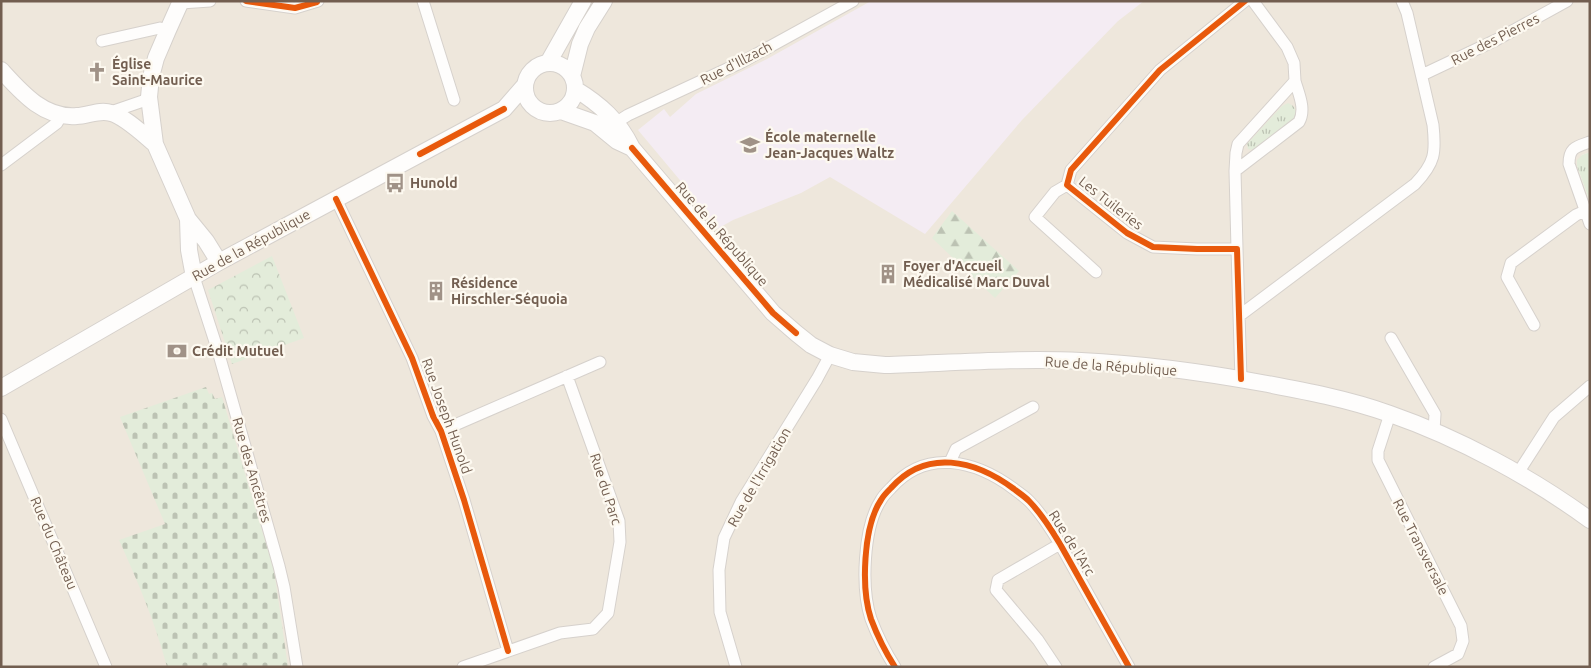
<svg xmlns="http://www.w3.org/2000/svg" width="1591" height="668" font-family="Ubuntu,sans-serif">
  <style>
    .residential { fill: #eee7dc }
    .education { fill: #f4ecf3 }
    .grass { fill: url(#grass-tufts) }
    .forest { fill: url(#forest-firs) }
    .cemetery { fill: url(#cemetery-stones) }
    .park { fill: url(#park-crowns) }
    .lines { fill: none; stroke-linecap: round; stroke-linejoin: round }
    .minor-casing { stroke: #d6d1cc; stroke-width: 13 }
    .secondary-casing { stroke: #d6d1cc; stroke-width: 18 }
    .minor { stroke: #fefdfc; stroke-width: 11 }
    .secondary { stroke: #fefdfc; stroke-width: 16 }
    .cycleway-casing { stroke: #fdf9f0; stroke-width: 9 }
    .cycleway { stroke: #e8590c; stroke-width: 6 }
    .labels { text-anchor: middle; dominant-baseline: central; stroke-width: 4.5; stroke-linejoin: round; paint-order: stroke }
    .street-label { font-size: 14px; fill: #725e50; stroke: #fdf9f0 }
    .poi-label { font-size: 14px; font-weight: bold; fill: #725e50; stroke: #fdf9f0; text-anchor: start }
  </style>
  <defs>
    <pattern id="grass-tufts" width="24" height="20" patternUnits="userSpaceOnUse" patternTransform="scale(1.25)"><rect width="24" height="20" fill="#e3ecda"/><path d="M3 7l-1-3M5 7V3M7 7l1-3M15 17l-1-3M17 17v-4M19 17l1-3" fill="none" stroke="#bcc2b3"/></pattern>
    <pattern id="forest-firs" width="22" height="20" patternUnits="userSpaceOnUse" patternTransform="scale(1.25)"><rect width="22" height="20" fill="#e3ecda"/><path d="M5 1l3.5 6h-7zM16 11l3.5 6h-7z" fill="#bcc2b3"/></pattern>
    <pattern id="cemetery-stones" width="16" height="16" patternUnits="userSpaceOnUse" patternTransform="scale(1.25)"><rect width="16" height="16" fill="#e3ecda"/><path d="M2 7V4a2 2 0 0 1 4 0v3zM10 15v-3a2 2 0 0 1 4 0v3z" fill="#bcc2b3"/></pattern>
    <pattern id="park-crowns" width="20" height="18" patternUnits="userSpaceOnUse" patternTransform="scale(1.25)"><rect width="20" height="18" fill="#e3ecda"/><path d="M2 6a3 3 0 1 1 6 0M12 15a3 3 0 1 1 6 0" fill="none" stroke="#bcc2b3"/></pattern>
  </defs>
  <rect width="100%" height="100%" fill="#f6f4ee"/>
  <path class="residential" d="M1 1H1590V152L1582 155 1577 166 1590 202V667H1Z"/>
  <path class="education" d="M871 1H1144L1118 21 1022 120 925 234 830 177 801 193 733 220 717 229 681 188 684 185 638 130 664 109 670 117 696 94 767 59Z"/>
  <path class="grass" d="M1288 103C1296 106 1297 112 1295 119L1254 150 1248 149 1247 144 1282 106Z
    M1590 152V202L1577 166V160L1582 155Z"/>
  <path class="forest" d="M952 211 1019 271 995 298 932 238Z"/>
  <path class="cemetery" d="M206 387 209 394 212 393 215 399 222 397 274 570 288 667H167C155 622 138 582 119 540L165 524 120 417Z"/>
  <path class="park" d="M272 256 304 338 232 364 208 290Z"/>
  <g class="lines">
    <defs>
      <path id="minor" d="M246 1 295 8 318 1
        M423 1 454 100
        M1253 1 1287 47 1294 63 1295 81
        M181 3 210 1
        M102 41 160 28 168 30
        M1422 75 1496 40 1567 1
        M1295 81C1299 95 1306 109 1299 122L1235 171 1236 153 1238 144Z
        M111 112 143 101 149 97
        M617 122 628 115 742 62 853 1
        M1590 142C1575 147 1569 148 1569 164L1590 224
        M1 165 57 123 61 116
        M1235 171 1237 249
        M1067 185 1055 192 1035 217 1096 272
        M336 199 412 358 433 416 441 431 464 500 508 651
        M194 277 218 351 279 566 284 587 297 667
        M1239 316 1415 184C1435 163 1436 153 1433 125L1407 13 1402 1
        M1534 325 1507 277 1511 263 1576 215 1585 211
        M1391 338 1435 414 1434 431
        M1241 379 1237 249H1197L1153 247 1127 233 1067 185 1071 170 1160 70 1245 1
        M1390 414 1378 451V460L1461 626 1463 641 1458 654 1434 667
        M1 419 106 667
        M441 431 600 362
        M950 462 956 449 1033 407
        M1518 473 1554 417 1590 386
        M463 667 560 633 593 629 608 613 620 542 619 521 567 376
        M736 667 720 612 719 570 724 538 741 502 817 379 830 355
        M895 667C886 653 877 635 871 619 861 589 863 527 881 500 883 496 887 492 891 488 926 448 975 460 1014 489 1019 493 1024 496 1029 501 1041 513 1051 529 1060 544L1129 667
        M1056 667 1038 640 996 590 998 580 1060 544"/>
      <path id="secondary" d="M181 1 168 30 156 58 151 77 149 97 155 144 188 219 206 241 219 262
        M525 88a25 25 0 1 1 50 0a25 25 0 1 1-50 0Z
        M548 63 583 1
        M1 70C21 92 44 119 77 116 87 116 100 109 111 113 124 116 144 135 155 144
        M572 76 580 44 587 28 604 1
        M575 89C600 104 619 121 632 148L773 313 796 333 811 345 830 355 853 362 885 365C950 363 1016 358 1081 361 1142 364 1202 372 1262 383 1305 391 1348 399 1390 414 1459 438 1531 477 1590 520
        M561 111 595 123 617 141 632 148
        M188 219 189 250 194 277
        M1 388 219 262 504 109 525 85"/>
    </defs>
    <use href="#minor" class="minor-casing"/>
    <use href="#secondary" class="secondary-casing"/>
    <use href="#minor" class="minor"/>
    <use href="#secondary" class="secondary"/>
    <defs>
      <path id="cycleway" d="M246 1 295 8 317 2
        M632 148 773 313 796 333
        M420 154 504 109
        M336 199 412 358 433 416 441 431 464 500 508 651
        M1241 379 1237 249H1197L1153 247 1127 233 1067 185 1071 170 1160 70 1245 1
        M895 667C886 653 877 635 871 619 861 589 863 527 881 500 883 496 887 492 891 488 926 448 975 460 1014 489 1019 493 1024 496 1029 501 1041 513 1051 529 1060 544L1129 667"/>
    </defs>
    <use href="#cycleway" class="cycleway-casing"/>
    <use href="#cycleway" class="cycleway"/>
  </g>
  <defs>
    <symbol id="church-bare" viewBox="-9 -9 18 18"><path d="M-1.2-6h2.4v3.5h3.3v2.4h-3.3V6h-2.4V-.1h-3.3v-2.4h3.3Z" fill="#a09287" stroke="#fdf9f0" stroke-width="2.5" paint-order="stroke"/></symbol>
    <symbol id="school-bare" viewBox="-9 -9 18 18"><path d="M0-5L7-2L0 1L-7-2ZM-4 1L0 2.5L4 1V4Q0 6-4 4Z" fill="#a09287" stroke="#fdf9f0" stroke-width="2.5" paint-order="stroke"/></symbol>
    <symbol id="bus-bare" viewBox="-9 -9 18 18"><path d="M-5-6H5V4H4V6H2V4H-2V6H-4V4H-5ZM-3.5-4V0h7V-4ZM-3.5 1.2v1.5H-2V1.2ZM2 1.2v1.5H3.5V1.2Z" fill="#a09287" stroke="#fdf9f0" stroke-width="2.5" paint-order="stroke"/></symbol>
    <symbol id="building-bare" viewBox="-9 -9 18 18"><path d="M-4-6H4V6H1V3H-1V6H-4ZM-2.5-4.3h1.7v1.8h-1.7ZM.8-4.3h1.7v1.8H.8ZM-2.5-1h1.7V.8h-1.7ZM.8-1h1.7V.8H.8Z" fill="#a09287" stroke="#fdf9f0" stroke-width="2.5" paint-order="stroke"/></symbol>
    <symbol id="bank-bare" viewBox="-9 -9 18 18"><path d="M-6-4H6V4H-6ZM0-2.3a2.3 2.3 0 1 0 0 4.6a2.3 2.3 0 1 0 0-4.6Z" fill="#a09287" stroke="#fdf9f0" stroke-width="2.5" paint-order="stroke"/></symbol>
  </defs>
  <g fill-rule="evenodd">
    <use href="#church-bare" x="83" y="58" width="28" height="28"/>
    <use href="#school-bare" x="736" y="131" width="28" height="28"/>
    <use href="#bus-bare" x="381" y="169" width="28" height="28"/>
    <use href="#building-bare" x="874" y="260" width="28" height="28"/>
    <use href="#building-bare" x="422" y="277" width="28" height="28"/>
    <use href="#bank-bare" x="163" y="337" width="28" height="28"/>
  </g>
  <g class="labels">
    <g class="street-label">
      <text transform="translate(1495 39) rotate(-27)">Rue des Pierres</text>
      <text transform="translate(736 63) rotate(-27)">Rue d'Illzach</text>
      <text transform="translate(1111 203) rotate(38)">Les Tuileries</text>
      <text transform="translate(722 234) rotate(49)">Rue de la République</text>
      <text transform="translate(251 245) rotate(-29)">Rue de la République</text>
      <text transform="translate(1111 366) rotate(4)">Rue de la République</text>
      <text transform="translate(447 416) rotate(70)">Rue Joseph Hunold</text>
      <text transform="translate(252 470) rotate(74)">Rue des Ancêtres</text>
      <text transform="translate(759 477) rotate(-60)">Rue de l'Irrigation</text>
      <text transform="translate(606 489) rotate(72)">Rue du Parc</text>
      <text transform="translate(54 543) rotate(67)">Rue du Château</text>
      <text transform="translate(1072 543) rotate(58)">Rue de l'Arc</text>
      <text transform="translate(1421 547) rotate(63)">Rue Transversale</text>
    </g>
    <g class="poi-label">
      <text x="112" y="64">Église<tspan x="112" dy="16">Saint-Maurice</tspan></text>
      <text x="765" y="137">École maternelle<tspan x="765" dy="16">Jean-Jacques Waltz</tspan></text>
      <text x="410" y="183">Hunold</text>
      <text x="903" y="266">Foyer d'Accueil<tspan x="903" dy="16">Médicalisé Marc Duval</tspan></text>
      <text x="451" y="283">Résidence<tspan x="451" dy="16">Hirschler-Séquoia</tspan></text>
      <text x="192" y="351">Crédit Mutuel</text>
    </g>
  </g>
  <rect width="1591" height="668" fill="none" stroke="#725e50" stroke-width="5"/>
</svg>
